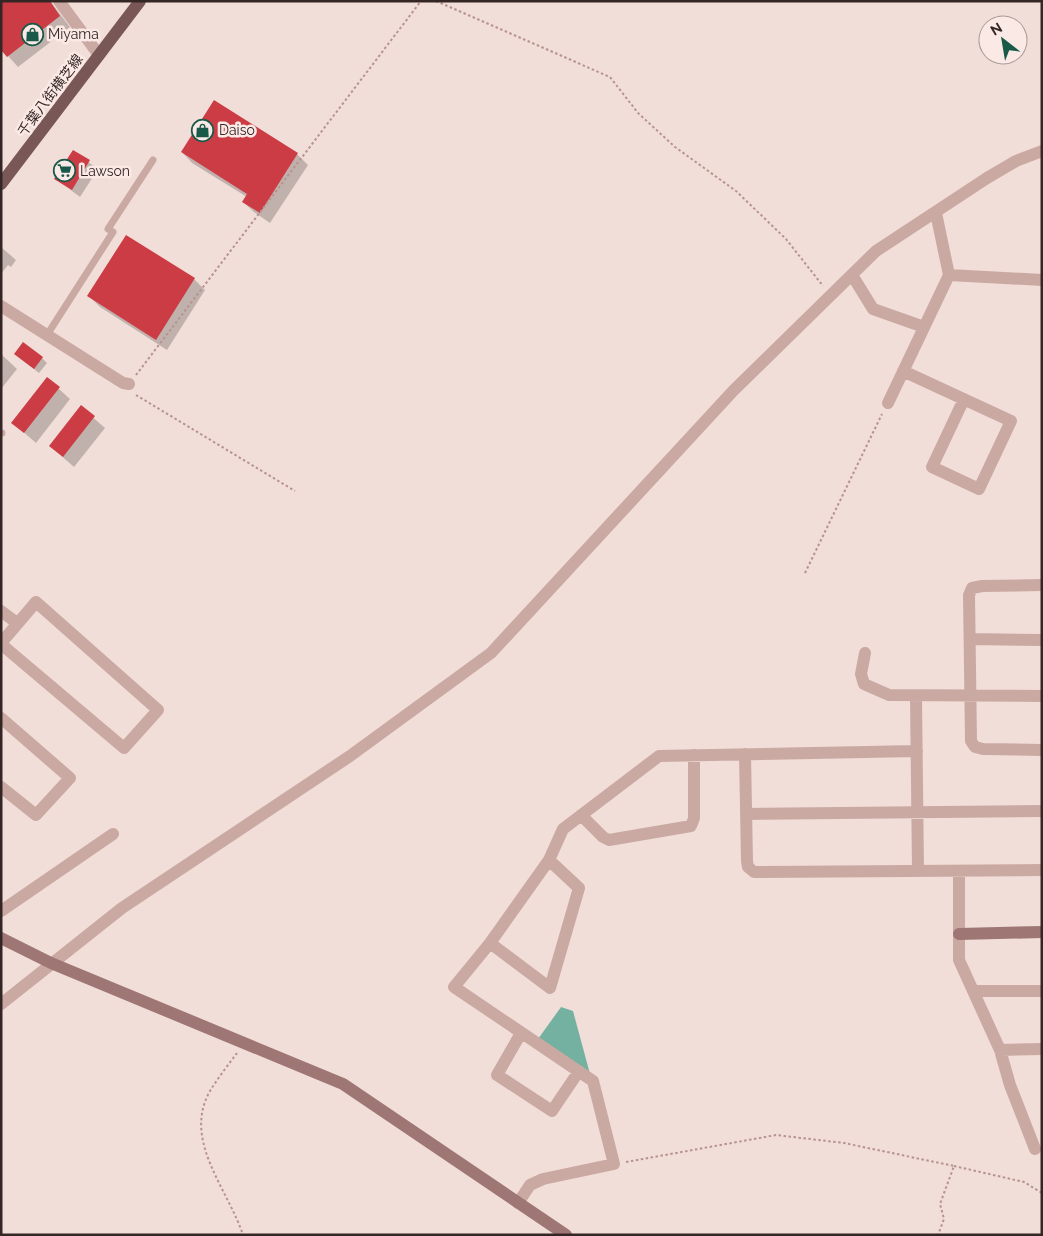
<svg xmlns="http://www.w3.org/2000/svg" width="1043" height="1236" font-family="Raleway,'Noto Sans JP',sans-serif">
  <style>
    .water { fill: #75b1a1 }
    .shadow { fill: #0003 }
    .building { fill: #cc3c45 }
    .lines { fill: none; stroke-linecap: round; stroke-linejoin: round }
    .path { stroke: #b6938e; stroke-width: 2; stroke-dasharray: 2.5 2.5; stroke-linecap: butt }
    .lane { stroke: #cba9a3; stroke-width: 7 }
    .street { stroke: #cba9a3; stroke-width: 12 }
    .secondary { stroke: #9e7775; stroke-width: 12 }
    .primary { stroke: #785756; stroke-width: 12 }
    .labels { text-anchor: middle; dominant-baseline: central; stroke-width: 5; stroke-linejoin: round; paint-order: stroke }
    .poi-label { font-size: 14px; fill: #352626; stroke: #fae9e4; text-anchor: start }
    .street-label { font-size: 14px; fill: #352626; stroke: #fae9e4 }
  </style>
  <rect width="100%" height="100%" fill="#f2ded8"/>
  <path class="water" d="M561 1007 573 1011 590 1074 538 1039Z"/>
  <path class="shadow" d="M1 1H50L70 27 18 67 8 56Z
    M215 102 297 154 308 165 270 223 254 212 243 202 247 197 192 163 182 152Z
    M73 151 98 169 80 197 56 179Z
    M1 247 16 260 11 267 8 265 1 274Z
    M194 279 205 290 167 350 100 307 89 296Z
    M1 354 17 369 1 389Z
    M42 358 47 363 39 373 21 359Z
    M48 379 70 399 36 443 13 423Z
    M81 407 105 428 74 467 50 446Z"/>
  <path class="building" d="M1 1H50L60 16 7 57 1 50Z
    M214 100 298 153 260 213 242 202 247 194 181 152Z
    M73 150 90 160 72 190 54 179Z
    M126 235 195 278 156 340 87 296Z
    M23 342 43 357 34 369 14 354Z
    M47 377 60 387 24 433 11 423Z
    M81 405 95 416 63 457 49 446Z"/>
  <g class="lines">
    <path class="path" d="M436 1 610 77 638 113 675 147 736 191 786 239 823 286
      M136 375 421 1
      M136 395 295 491
      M805 573 882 414
      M237 1053C228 1065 218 1078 210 1091 182 1140 228 1189 243 1235
      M626 1162 776 1135 844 1143 954 1166 940 1204 944 1219 938 1235
      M954 1166 1024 1182 1042 1193"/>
    <path class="lane" d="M47 335 113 232 108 229 153 160
      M1 433H2"/>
    <path class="street" d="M59 1 99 55
      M852 275 873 309 924 327
      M949 275 1042 280
      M1 306 123 383 129 384
      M903 371 1011 421 979 489 932 467 964 399
      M888 403 949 275 936 213
      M1042 585 982 586 972 588 969 595 971 741 975 747 983 749 1042 750
      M1 611 17 623
      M970 639 1042 640
      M1 643 36 602 158 710 124 748 1 644
      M865 653 861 674 864 684 889 695 1042 696
      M916 697 918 871
      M1 718 70 778 36 815 1 787
      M745 754 747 861 748 867 754 872 1042 870
      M746 814 1042 811
      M581 815 603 837 609 840 691 826 694 818V755
      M959 871V960L1000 1050 1010 1085 1035 1149
      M1 911 113 834
      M490 943 550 988 579 888 549 860
      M973 991H1042
      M1 1004 122 908 350 756 491 653 733 391 876 251 987 178 1016 161 1042 151
      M521 1033 497 1075 552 1111 579 1071
      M1000 1050 1042 1049
      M518 1203 530 1185 543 1179 614 1164 593 1081 454 987 490 943 549 860 563 829 659 756 917 751"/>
    <path class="secondary" d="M959 934 1042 932
      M1 938 51 963 343 1084 566 1235"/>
    <path class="primary" d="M1 184 140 1"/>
  </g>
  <defs>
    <symbol id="shop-ring" viewBox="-11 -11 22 22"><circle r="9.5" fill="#fae9e4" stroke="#195949" stroke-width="1.5"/><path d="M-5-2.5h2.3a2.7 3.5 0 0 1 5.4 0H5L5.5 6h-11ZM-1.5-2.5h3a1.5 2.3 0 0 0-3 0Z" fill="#195949"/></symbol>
    <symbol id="supermarket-ring" viewBox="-11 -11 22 22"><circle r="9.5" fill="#fae9e4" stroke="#195949" stroke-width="1.5"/><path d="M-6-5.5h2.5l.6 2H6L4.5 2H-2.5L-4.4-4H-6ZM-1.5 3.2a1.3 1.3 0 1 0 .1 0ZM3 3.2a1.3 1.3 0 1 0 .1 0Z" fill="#195949"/></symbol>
  </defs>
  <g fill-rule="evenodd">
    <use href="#shop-ring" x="20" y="22" width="25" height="25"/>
    <use href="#shop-ring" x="190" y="118" width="25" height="25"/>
    <use href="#supermarket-ring" x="52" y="158" width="25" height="25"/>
  </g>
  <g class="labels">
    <g class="poi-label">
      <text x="48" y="34">Miyama</text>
      <text x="219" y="130">Daiso</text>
      <text x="80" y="171">Lawson</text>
    </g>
    <g class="street-label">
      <text transform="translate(50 95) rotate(-53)">千葉八街横芝線</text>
    </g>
  </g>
  <rect width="1043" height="1236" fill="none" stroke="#352626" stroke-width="5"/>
  <g transform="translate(1003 40) rotate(329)"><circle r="24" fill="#fae9e4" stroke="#ab9b98"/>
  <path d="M0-4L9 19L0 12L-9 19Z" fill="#195949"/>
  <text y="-8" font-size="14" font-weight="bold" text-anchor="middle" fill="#352626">N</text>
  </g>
</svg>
